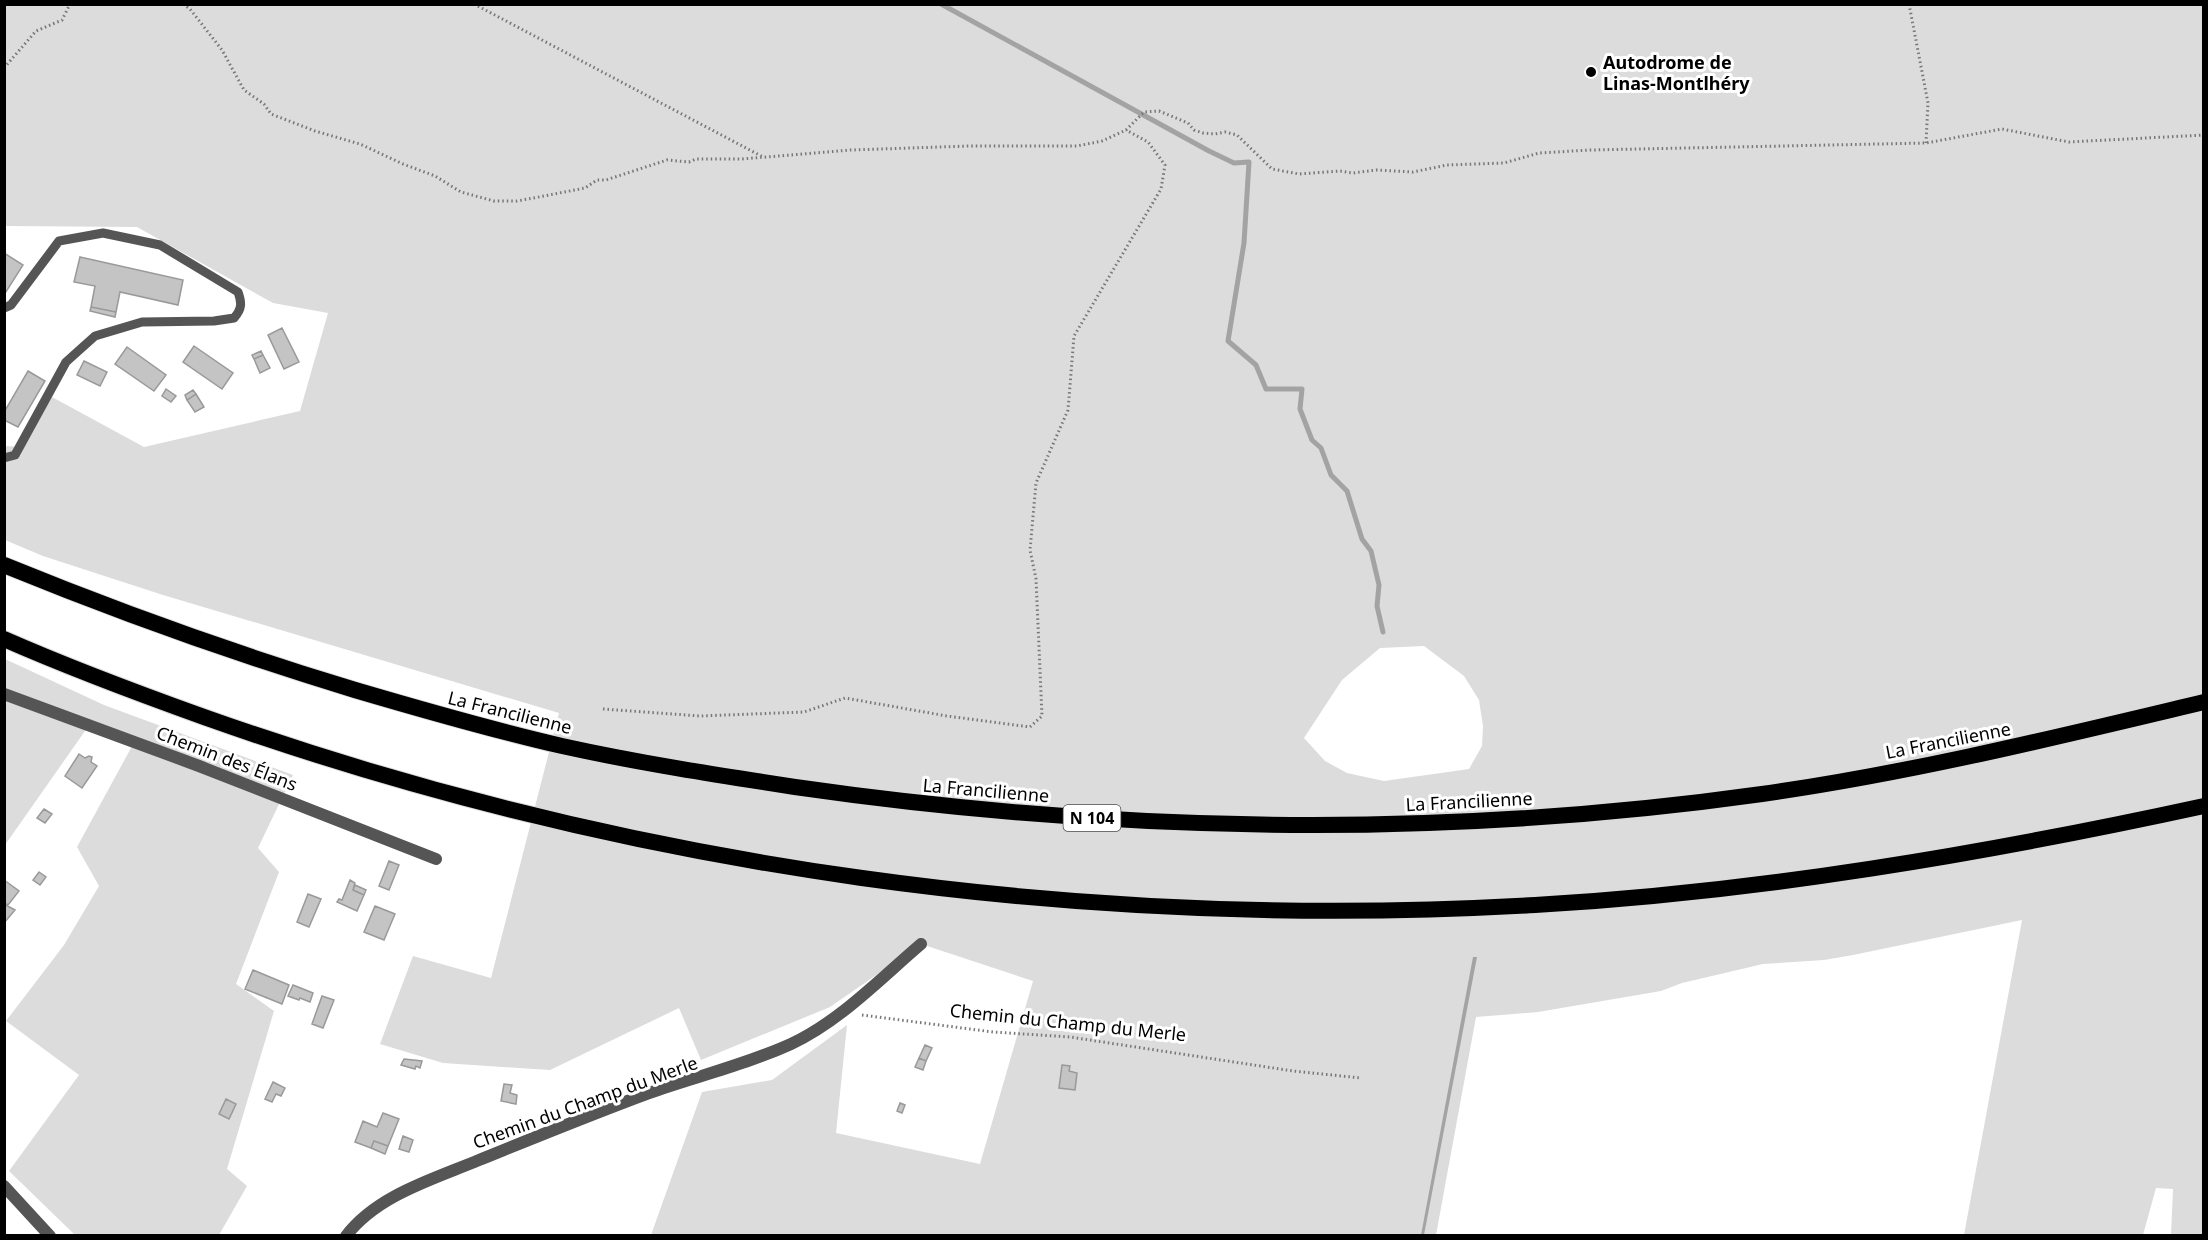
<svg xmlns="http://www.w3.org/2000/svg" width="2208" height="1240" font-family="'Noto Sans',sans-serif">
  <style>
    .green { fill: #dcdcdc; fill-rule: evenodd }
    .water { fill: #a3a3a3 }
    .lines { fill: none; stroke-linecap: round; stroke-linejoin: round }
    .stream { stroke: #a3a3a3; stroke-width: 5 }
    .building { fill: #c4c4c4; stroke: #999; stroke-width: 1.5 }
    .trunk-casing { stroke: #dbdbdb; stroke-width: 18 }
    .path { stroke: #777; stroke-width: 3; stroke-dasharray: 1.5 3; stroke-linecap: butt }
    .service { stroke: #555; stroke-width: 9 }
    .minor { stroke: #555; stroke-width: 12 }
    .trunk { stroke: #000; stroke-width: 16 }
    .poi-dot { fill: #000; stroke: #fff; stroke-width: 2 }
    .labels { text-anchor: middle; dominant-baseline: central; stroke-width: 6; stroke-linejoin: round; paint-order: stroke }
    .shield { fill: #fff; stroke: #4c4c4c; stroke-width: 1.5 }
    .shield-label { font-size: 16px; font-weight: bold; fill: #000 }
    .poi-label { font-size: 18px; font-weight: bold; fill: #000; stroke: #fff; text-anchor: start }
    .street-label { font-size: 18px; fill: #000; stroke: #fff }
  </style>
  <rect width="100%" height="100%" fill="#fff"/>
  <path class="green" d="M5 5H2203V1235H2171L2173 1189 2156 1188 2143 1235H1964L2022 920 1853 955 1824 960 1763 964 1682 983 1661 991 1538 1012 1476 1017 1436 1235H651L702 1092 772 1080 847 1025 836 1133 980 1164 1033 981 921 944 830 1007 701 1060 679 1008 550 1070 443 1063 380 1044 413 956 491 978 559 713 163 595 43 556 5 540V446L21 447 52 397 144 447 300 411 328 313 273 303 137 227 5 226ZM1424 646 1464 676 1479 700 1483 726 1482 746 1469 769 1384 781 1347 773 1325 761 1304 738 1342 680 1380 648Z
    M5 659 104 705 293 775 258 848 279 872 236 984 274 1011 227 1169 247 1186 219 1235H75L9 1171 79 1075 6 1021 64 945 99 886 77 847 137 737 92 721 5 845Z"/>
  <path class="water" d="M1473 957H1477L1424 1235H1421Z"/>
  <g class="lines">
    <path class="stream" d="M941 4 1209 151 1234 163 1249 162 1244 243 1228 341 1256 365 1266 389H1302L1300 409 1312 440 1321 448 1331 475 1347 491 1362 539 1371 551 1379 585 1377 606 1383 632"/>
  </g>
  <path class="building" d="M4 253 23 265 4 295Z
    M80 257 183 280 178 305 120 292 116 312 91 307 95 286 74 282Z
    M91 307 116 312 115 317 90 311Z
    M282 328 299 362 284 369 268 335Z
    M194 346 233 373 222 389 183 362Z
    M127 347 166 375 154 391 115 364Z
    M261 351 263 355 254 359 252 355Z
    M263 355 270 368 260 373 254 359Z
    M84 361 107 372 100 386 77 375Z
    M28 371 45 381 18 427 4 420V409H6Z
    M166 389 176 396 171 402 162 396Z
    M193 390 196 394 187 400 185 395Z
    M196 394 204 407 195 412 187 400Z
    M79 754 85 758 89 756 92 757 91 762 97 766 82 788 65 776Z
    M44 809 52 814 45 823 37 818Z
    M389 861 399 865 389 890 379 886Z
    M39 872 46 877 40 885 33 880Z
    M4 880 19 891 8 905 4 902Z
    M350 880 355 883 353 890 364 895 357 911 337 902 339 899 342 900Z
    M355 885 366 890 364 895 353 890Z
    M308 894 321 899 309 927 297 922Z
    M4 904 15 910 4 923Z
    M375 906 395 914 384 940 364 932Z
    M253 970 289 985 282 1004 245 989Z
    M293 985 313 993 310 1002 300 998 299 1000 288 996Z
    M322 996 334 1000 323 1028 312 1024Z
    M925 1045 932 1048 926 1061 919 1058Z
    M919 1058 926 1061 923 1070 915 1067Z
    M404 1059 422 1061 420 1068 416 1066 415 1069 401 1065Z
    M1062 1065 1070 1066 1069 1071 1077 1073 1075 1090 1059 1088Z
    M273 1082 285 1088 281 1096 276 1094 272 1102 265 1099Z
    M504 1084 512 1085 510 1093 517 1095 516 1104 501 1101Z
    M226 1099 236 1104 229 1119 219 1114Z
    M900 1103 905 1105 902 1113 897 1111Z
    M383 1113 399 1119 388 1146 374 1141 371 1148 355 1142 363 1121 377 1127Z
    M403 1136 413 1140 409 1152 399 1149Z
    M374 1141 388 1146 385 1154 371 1148Z"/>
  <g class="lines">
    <defs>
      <path id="trunk" d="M4 565C119 612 236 654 355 690 423 710 492 730 562 746 639 763 717 775 795 787 1115 833 1442 839 1762 794 1911 773 2057 737 2204 702
        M4 639C70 668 137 693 204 717 632 869 1082 931 1535 905 1760 892 1983 854 2204 806"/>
    </defs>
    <use href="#trunk" class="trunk-casing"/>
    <path class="path" d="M183 4 190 9 222 50 244 90 264 104 271 114 315 131 360 144 403 164 435 176 461 192 494 201H517L544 196 585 188 597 180H606L667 160 689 162 696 159H742L851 150 970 146H1077L1102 141 1126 130 1144 112 1159 111 1188 123 1194 130 1203 133 1215 134 1225 132 1237 135 1272 169 1299 174 1340 171 1353 173 1376 170 1413 172 1447 165 1504 163 1539 153 1591 150 1926 143 2002 129 2069 142 2204 135
      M474 4 763 157
      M1909 4 1928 103 1926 143
      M4 68 36 31 62 20 70 4
      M603 709 700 716 804 712 845 698 947 716 1030 727 1042 716 1036 579 1030 550 1036 483 1068 410 1074 336 1161 189 1165 165 1148 142 1126 130
      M862 1015 993 1032 1070 1037 1293 1071 1361 1078"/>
    <path class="service" d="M4 308 11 305 59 241 103 233 160 245 238 292C242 303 242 309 234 318L214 321 142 322 95 336 66 362 15 455 4 458"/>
    <path class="minor" d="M4 694 199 766 436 859
      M4 1186 50 1236
      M346 1236C377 1195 434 1179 479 1160 536 1137 592 1114 649 1093 697 1076 745 1065 791 1044 840 1021 880 979 921 944"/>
    <use href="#trunk" class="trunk"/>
  </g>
  <circle class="poi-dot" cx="1591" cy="72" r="6"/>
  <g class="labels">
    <rect class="shield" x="1063.5" y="805" width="57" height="26" rx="4.5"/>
    <g class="shield-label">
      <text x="1092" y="818">N 104</text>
    </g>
    <g class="poi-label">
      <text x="1603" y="62">Autodrome de<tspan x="1603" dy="21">Linas-Montlhéry</tspan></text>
    </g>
    <g class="street-label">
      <text transform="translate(510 712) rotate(14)">La Francilienne</text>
      <text transform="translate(1948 740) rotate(-11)">La Francilienne</text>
      <text transform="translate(227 758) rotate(21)">Chemin des Élans</text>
      <text transform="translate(986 790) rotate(5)">La Francilienne</text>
      <text transform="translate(1469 801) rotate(-3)">La Francilienne</text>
      <text transform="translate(1068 1022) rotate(6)">Chemin du Champ du Merle</text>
      <text transform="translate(585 1102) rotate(-20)">Chemin du Champ du Merle</text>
    </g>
  </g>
  <rect width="2208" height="1240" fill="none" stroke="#000000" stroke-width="12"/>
</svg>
